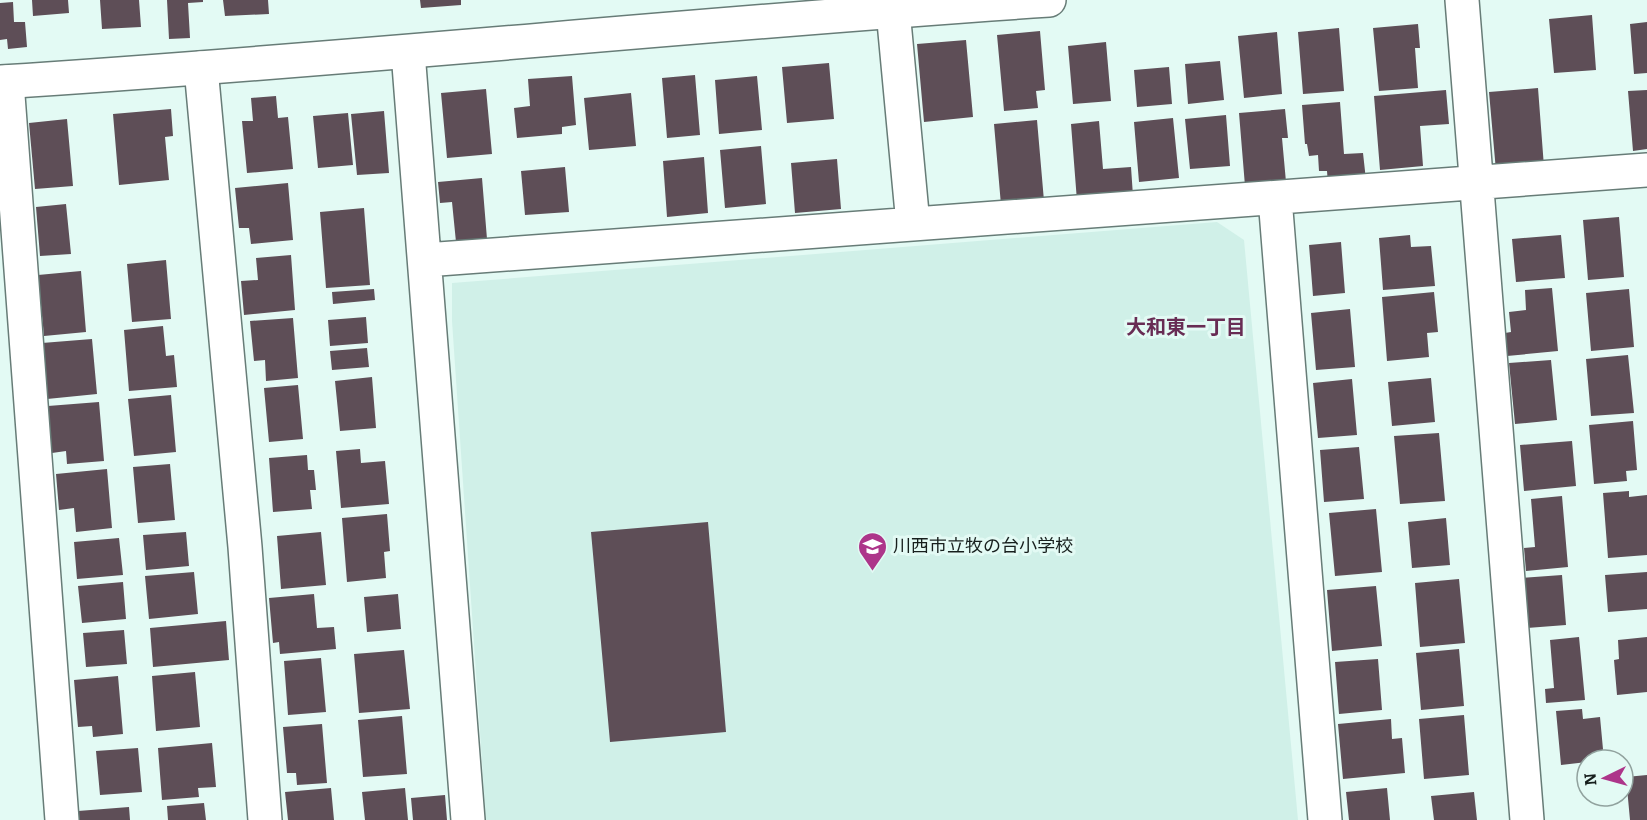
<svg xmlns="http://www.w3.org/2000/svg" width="1647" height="820" font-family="Bitter,'Noto Sans JP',serif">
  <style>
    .built { fill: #d0f0e8 }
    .building { fill: #5e4e57 }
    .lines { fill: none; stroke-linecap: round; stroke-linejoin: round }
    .street-casing { stroke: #677c77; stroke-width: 36 }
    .secondary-casing { stroke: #677c77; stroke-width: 36 }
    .street { stroke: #fff; stroke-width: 33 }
    .secondary { stroke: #fff; stroke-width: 33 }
    .labels { text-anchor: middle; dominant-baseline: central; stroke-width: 6; stroke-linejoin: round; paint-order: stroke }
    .poi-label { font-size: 18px; fill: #171f1d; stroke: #e3faf4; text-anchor: start }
    .neighbourhood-label { font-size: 20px; font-weight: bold; fill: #682c54; stroke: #e3faf4 }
  </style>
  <rect width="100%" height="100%" fill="#e3faf4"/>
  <path class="built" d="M1217 222 1244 240 1298 820H486L452 321V283Z"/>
  <path class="building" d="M32 0H68L69 13 33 16Z
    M100 0H139L141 27 102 29Z
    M167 0H203V2L188 3 190 38 169 39Z
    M223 0H268L269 14 225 16Z
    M420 0H461V5L421 8Z
    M13 2 14 22H25L27 47 8 49 7 39 0 40V3Z
    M1592 15 1596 70 1554 73 1549 19Z
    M1647 22V73L1634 74 1630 24Z
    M1418 24 1420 48H1415L1418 88 1379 91 1373 28Z
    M1339 28 1344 91 1303 94 1298 32Z
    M1040 31 1045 90 1036 91 1038 108 1004 111 997 35Z
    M1277 32 1282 94 1244 98 1238 36Z
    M966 40 973 117 924 122 917 44Z
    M1106 42 1111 101 1073 104 1068 46Z
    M1220 61 1224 100 1188 104 1185 64Z
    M829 63 834 119 787 123 782 67Z
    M1169 67 1172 104 1137 107 1134 70Z
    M695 75 700 135 667 138 662 78Z
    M572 76 576 125 562 127V134L517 138 514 108 530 106 528 79Z
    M757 76 762 130 719 134 715 80Z
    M1538 88 1544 167 1496 171 1489 92Z
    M486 89 492 154 447 158 441 93Z
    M1446 90 1449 124 1420 126 1423 166 1380 170 1374 96Z
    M1647 90V149L1633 151 1628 91Z
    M631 93 636 146 589 150 584 98Z
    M276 96 278 118 288 117 293 169 247 173 242 121H253L251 98Z
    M1340 102 1344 154 1363 153 1366 180 1328 184 1327 171H1319L1318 155 1309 156 1307 144H1305L1302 105Z
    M171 109 173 136 165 137 169 180 119 185 113 114Z
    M1285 109 1288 138H1282L1286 182 1245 186 1239 113Z
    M384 111 389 173 357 175 351 114Z
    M348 113 353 165 318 168 313 116Z
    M1226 115 1230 166 1190 169 1185 119Z
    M1173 118 1179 178 1139 182 1134 122Z
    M67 119 73 186 35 189 29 123Z
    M1037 120 1044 201 1001 205 994 124Z
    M1099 121 1103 169 1131 167 1133 196 1077 201 1071 124Z
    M761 146 766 204 725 208 720 150Z
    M704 157 708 213 667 217 663 161Z
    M837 159 841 209 795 213 791 163Z
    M565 167 569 212 525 215 521 171Z
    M482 178 487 239 456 242 452 202 440 203 438 182Z
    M288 183 293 240 251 244 249 228H239L235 188Z
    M66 204 71 254 40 256 36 207Z
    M364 208 370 285 326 288 320 212Z
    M1619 217 1624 277 1588 280 1583 220Z
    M1410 235 1411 247 1431 246 1435 286 1383 290 1379 238Z
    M1561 235 1565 278 1516 282 1512 239Z
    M1341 242 1345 293 1313 296 1309 245Z
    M291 255 295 310 244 315 241 281 258 280 256 258Z
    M166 260 171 319 132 322 127 264Z
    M81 271 86 332 44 336 38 275Z
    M1552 288 1558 351 1507 356 1505 333 1511 332 1509 312 1526 310 1525 290Z
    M374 289 375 300 333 304 332 292Z
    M1629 289 1634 347 1591 351 1586 293Z
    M1434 292 1438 332 1427 333 1429 357 1387 361 1382 297Z
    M1350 309 1355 367 1316 370 1311 313Z
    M366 317 368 343 330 346 328 320Z
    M293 318 298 378 266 381 265 360 254 361 250 321Z
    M163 326 166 356 174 355 177 387 129 391 124 330Z
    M92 339 97 394 47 399 42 343Z
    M367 348 369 367 332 370 330 351Z
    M1628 355 1634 413 1591 416 1586 359Z
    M1551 360 1557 420 1515 424 1509 363Z
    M372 377 376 428 340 431 335 381Z
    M1431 378 1435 422 1392 426 1388 382Z
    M1352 379 1357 435 1318 438 1313 383Z
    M298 385 303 439 269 442 264 388Z
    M171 395 176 452 134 456 128 399Z
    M99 402 104 461 67 464 66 451 52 453 48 406Z
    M1633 421 1637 470 1626 471 1627 481 1594 484 1589 425Z
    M1439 433 1445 501 1400 504 1394 436Z
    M1572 441 1576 486 1524 491 1520 445Z
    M1359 447 1364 499 1324 502 1320 450Z
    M360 449 361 463 385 461 389 504 341 508 336 451Z
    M307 455 308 470H314L316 490H310L312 509 273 512 269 458Z
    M170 464 175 520 138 523 133 467Z
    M107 469 112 528 76 532 74 508 59 510 56 474Z
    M1629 491V497L1647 495V555L1608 558 1603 493Z
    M1562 496 1568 567 1526 571 1524 548 1535 547 1531 499Z
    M1376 509 1382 572 1335 576 1329 513Z
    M387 514 390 551 384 552 386 578 347 582 342 518Z
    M1446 518 1450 565 1412 568 1408 522Z
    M708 522 726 732 610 742 591 532Z
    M186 532 189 566 146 570 143 535Z
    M321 532 326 585 281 589 277 536Z
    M119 538 123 575 77 579 74 542Z
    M194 572 198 614 149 619 145 576Z
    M1647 572V609L1608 612 1605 575Z
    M1562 575 1566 625 1527 628 1522 578Z
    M1459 579 1465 643 1420 647 1415 583Z
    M123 582 126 619 82 623 78 586Z
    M1376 586 1382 646 1332 651 1327 590Z
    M314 594 317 628 334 627 336 649 280 654 279 642 273 643 269 598Z
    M398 594 401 629 367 632 364 597Z
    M226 621 229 660 153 667 150 628Z
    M124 630 127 664 86 667 83 633Z
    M1579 637 1585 700 1546 703 1545 689 1554 688 1550 640Z
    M1647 637V692L1617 695 1614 660 1619 659 1618 640Z
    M1459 649 1464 706 1421 710 1416 653Z
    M404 650 410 709 359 713 354 654Z
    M321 658 326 712 288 715 284 661Z
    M1378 659 1382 710 1339 714 1335 662Z
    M195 672 200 727 156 731 152 676Z
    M118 676 123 734 93 737 92 726 78 727 74 680Z
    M1582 709 1583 719 1600 717 1604 760H1587V762L1561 765 1556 711Z
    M1464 715 1469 775 1424 779 1419 719Z
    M402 716 407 774 363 777 358 720Z
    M1391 719 1392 739 1402 738 1405 773 1343 779 1338 724Z
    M322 724 327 783 297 785 296 773H287L283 727Z
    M212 743 216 787 198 788 199 797 162 800 158 748Z
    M138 748 142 792 100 795 96 751Z
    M1647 775V820H1630L1626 777Z
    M331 788 334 820H288L285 792Z
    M405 788 408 820H365L362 792Z
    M1387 788 1390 820H1349L1346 792Z
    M1474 792 1477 820H1434L1431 796Z
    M445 795 447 820H413L411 798Z
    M204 803 206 820H168L167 806Z
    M129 807 130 820H79L78 811Z"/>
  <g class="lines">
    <defs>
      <path id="street" d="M892 0 913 224
        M1462 0 1527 820
        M408 52 468 820
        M201 68 245 547 265 820
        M7 82 62 820
        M1275 198 1325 820
        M425 260 1647 170"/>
      <path id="secondary" d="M0 82C350 60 699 23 1049 0"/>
    </defs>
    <use href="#street" class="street-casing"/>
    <use href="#secondary" class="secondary-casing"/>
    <use href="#street" class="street"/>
    <use href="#secondary" class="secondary"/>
  </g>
  <defs>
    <symbol id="school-pin" viewBox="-11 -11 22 30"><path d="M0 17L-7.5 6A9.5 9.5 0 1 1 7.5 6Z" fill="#ad358a" stroke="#e3faf4"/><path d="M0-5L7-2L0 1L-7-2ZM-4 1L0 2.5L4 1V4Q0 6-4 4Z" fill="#fff"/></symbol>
  </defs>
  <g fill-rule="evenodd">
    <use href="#school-pin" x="856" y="530" width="33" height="45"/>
  </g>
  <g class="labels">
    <g class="poi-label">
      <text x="893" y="546">川西市立牧の台小学校</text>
    </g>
    <g class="neighbourhood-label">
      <text x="1186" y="327">大和東一丁目</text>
    </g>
  </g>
  <g transform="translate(1605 778) rotate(265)"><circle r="28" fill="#e3faf4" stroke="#91a29e" stroke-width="1.5"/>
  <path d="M0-4.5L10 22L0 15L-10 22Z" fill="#ad358a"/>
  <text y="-9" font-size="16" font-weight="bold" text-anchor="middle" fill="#171f1d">N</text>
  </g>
</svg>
